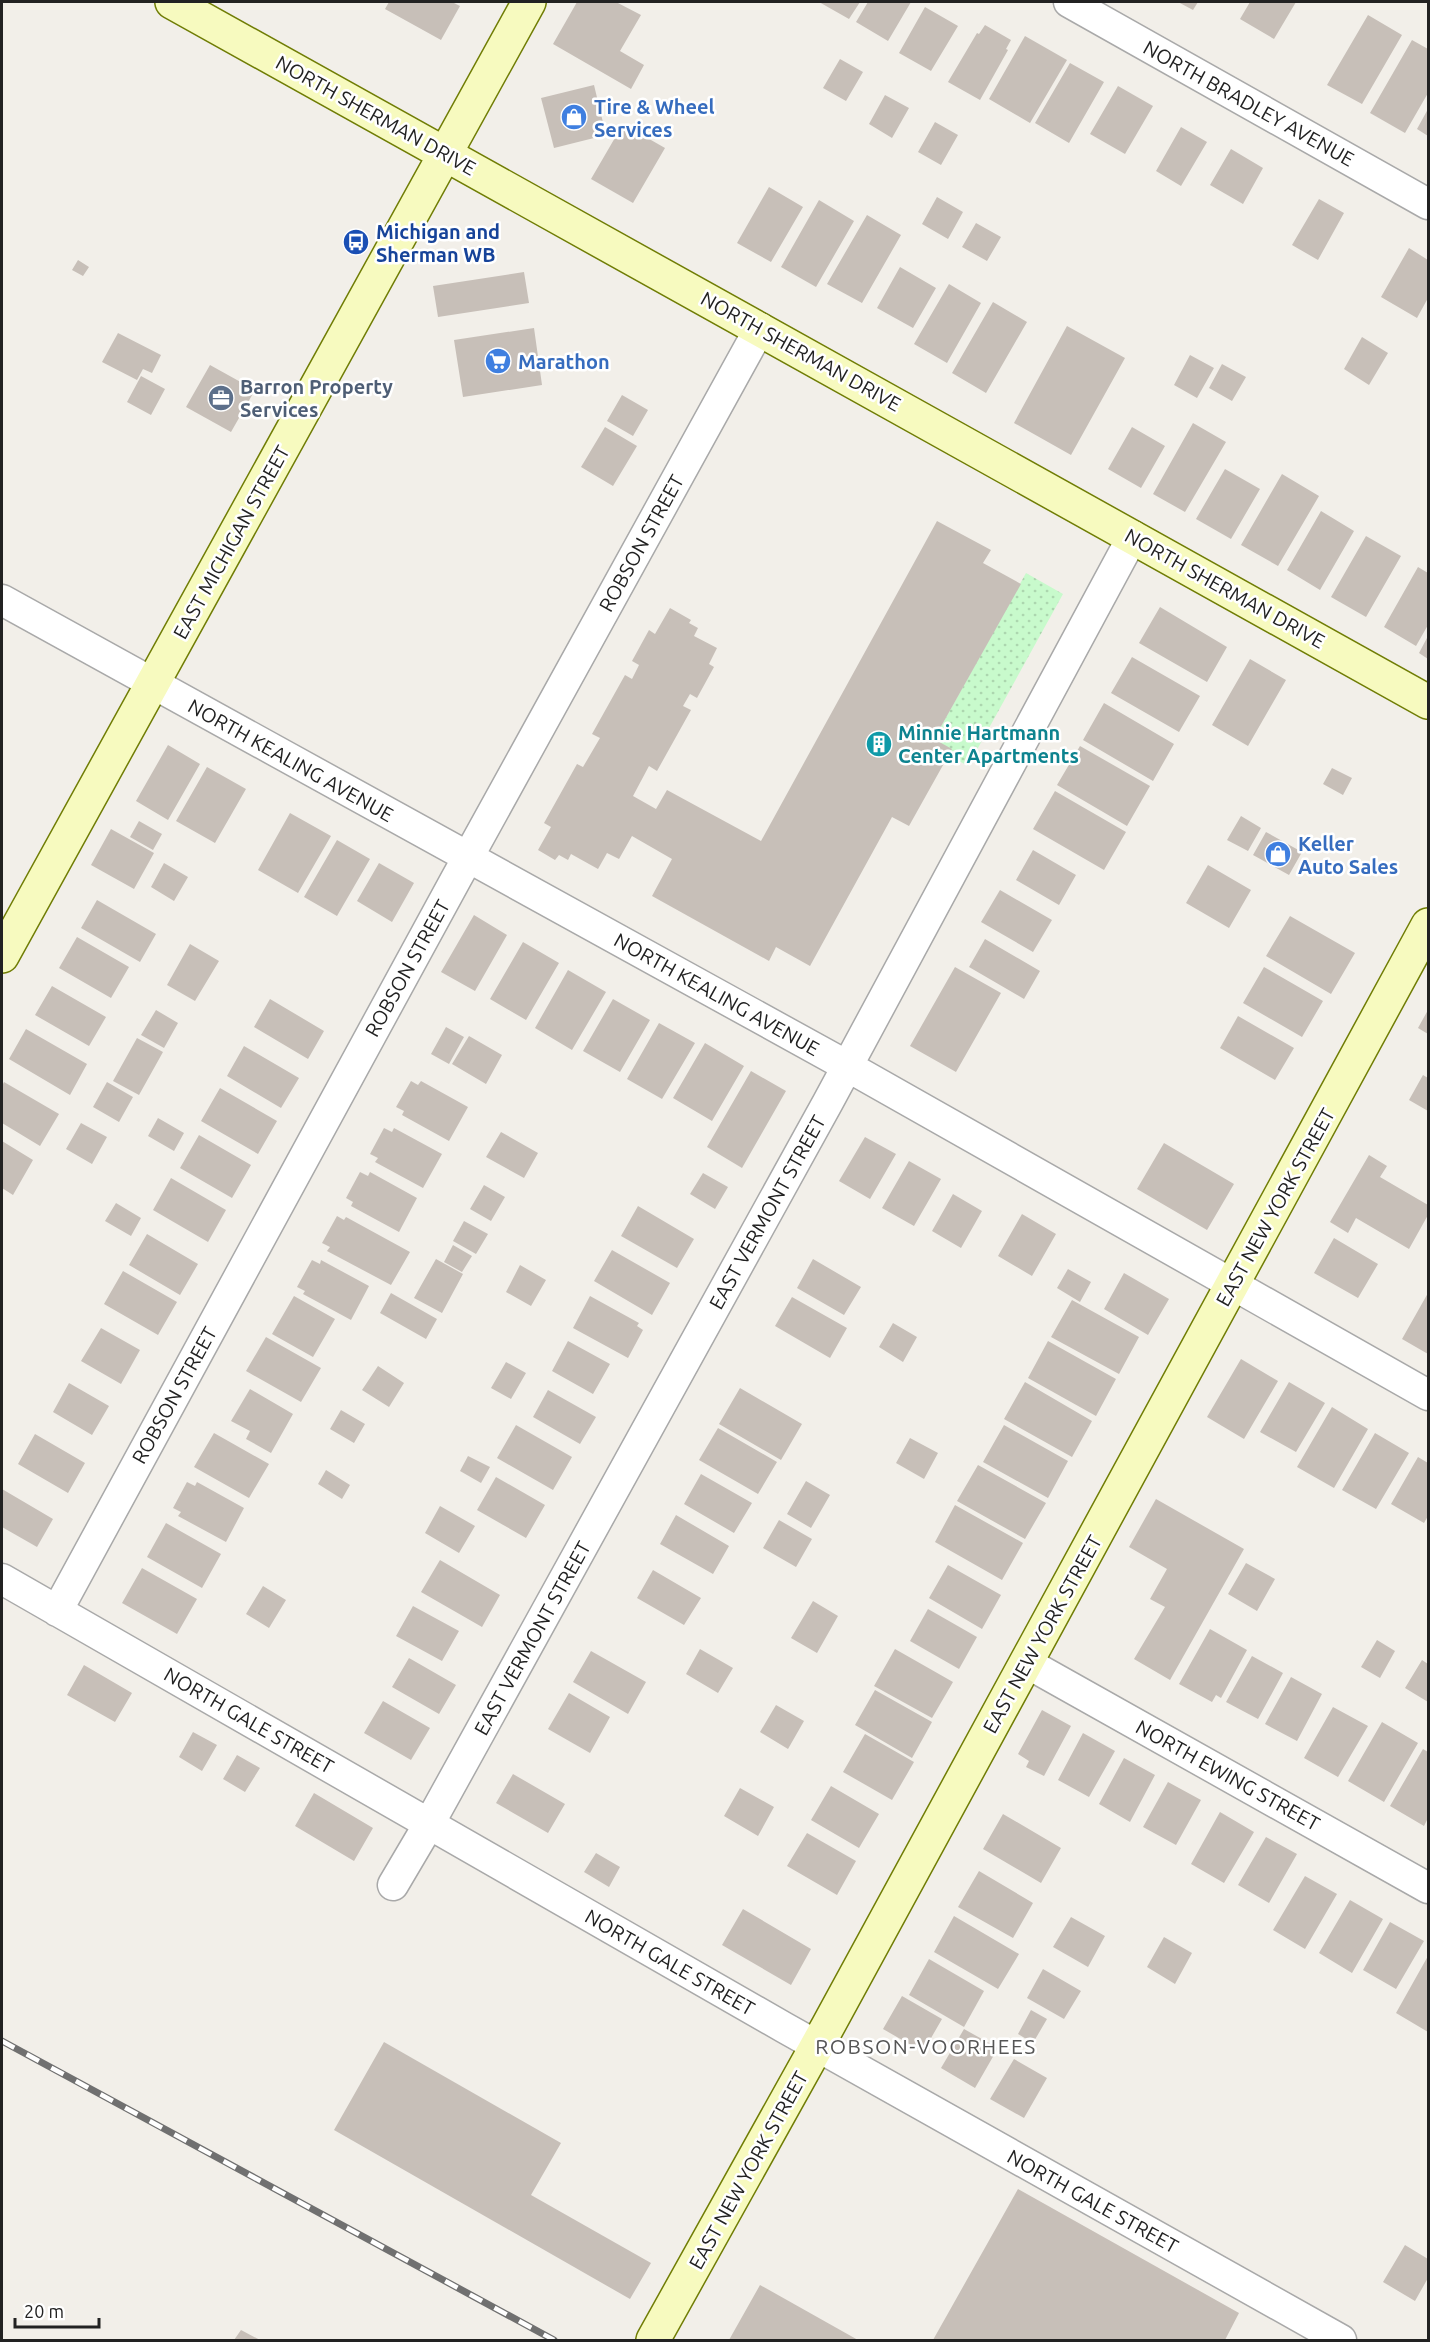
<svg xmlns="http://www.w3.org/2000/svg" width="1430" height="2342" font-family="Ubuntu,sans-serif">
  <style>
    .park { fill: url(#park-dots) }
    .building { fill: #c7bfb8 }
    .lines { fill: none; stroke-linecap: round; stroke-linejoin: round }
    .street-casing { stroke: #a9a9a9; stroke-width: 33 }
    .secondary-casing { stroke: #707d05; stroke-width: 36 }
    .street { stroke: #fff; stroke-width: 30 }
    .secondary { stroke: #f7fabf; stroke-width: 33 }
    .rail-casing { stroke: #707070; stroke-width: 7 }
    .rail { stroke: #fff; stroke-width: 4.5; stroke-dasharray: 14; stroke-linecap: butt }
    .labels { text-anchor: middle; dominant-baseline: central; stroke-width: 5; stroke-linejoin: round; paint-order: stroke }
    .street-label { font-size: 20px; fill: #222; stroke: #fff }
    .shop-label { font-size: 20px; font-weight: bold; fill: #366cbe; stroke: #fff; text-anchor: start }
    .transit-label { font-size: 20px; font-weight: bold; fill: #164399; stroke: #fff; text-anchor: start }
    .service-label { font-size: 20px; font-weight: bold; fill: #4e5e75; stroke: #fff; text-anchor: start }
    .culture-label { font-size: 20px; font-weight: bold; fill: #0d838f; stroke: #fff; text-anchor: start }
    .neighbourhood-label { font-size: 21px; letter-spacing: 1.5px; fill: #555; stroke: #fff }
  </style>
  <defs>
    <pattern id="park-dots" width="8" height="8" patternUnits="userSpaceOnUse" patternTransform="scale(1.5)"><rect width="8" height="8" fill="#c8facc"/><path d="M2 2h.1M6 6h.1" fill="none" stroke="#acd6af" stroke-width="1.8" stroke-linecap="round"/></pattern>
  </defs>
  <rect width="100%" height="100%" fill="#f2efe9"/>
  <path class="park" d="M1026 573 1063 594 968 766 948 755 934 739Z"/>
  <path class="building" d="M389 2H452L460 6 441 40 385 9Z
    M577 2H616L641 15 620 51 644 65 631 89 553 44Z
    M819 2H860L849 19Z
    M868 2H911L888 41 856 22Z
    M1178 2H1198L1193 10Z
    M1250 2H1296L1274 39 1240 19Z
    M925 7 958 26 931 71 899 53Z
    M1368 15 1402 35 1362 104 1327 85Z
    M985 25 1011 40 1006 49 1008 50 980 100 948 82 977 33 979 34Z
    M1025 36 1067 60 1030 123 989 99Z
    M1412 40 1428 49V93L1405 133 1370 113Z
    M840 59 863 72 846 101 823 88Z
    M1070 63 1104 82 1069 143 1035 123Z
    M594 85 606 135 554 148 541 98Z
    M1118 86 1153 106 1125 154 1090 134Z
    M885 95 909 108 892 138 869 124Z
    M1428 109V136L1417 129Z
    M935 122 958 135 941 165 918 152Z
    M623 124 665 148 633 203 591 179Z
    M1181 127 1207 142 1181 186 1156 171Z
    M1231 149 1263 168 1243 204 1210 185Z
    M769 187 803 207 771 262 737 243Z
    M937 197 963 212 948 239 922 224Z
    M1319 199 1344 213 1318 260 1292 245Z
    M819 200 854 221 816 287 781 267Z
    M867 215 901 235 862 303 827 284Z
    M976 223 1001 237 987 261 962 247Z
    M1409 248 1428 260V298L1417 318 1381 297Z
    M78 260 89 267 83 276 72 270Z
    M900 267 936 288 913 328 877 308Z
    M524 272 529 303 438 317 433 286Z
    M949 284 981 303 947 363 914 344Z
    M993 302 1027 322 986 393 952 373Z
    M1067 326 1125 358 1071 455 1014 423Z
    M534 328 542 385 463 397 454 340Z
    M118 333 161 355 152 373 143 369 137 380 102 362Z
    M1362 337 1388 353 1369 385 1344 369Z
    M1190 355 1214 368 1197 398 1174 385Z
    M1222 364 1246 377 1232 401 1209 388Z
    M210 365 255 390 231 432 186 407Z
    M141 376 165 389 151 415 127 402Z
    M622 395 648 410 633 436 607 421Z
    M1193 423 1226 442 1185 512 1153 494Z
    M605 427 637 446 613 486 581 467Z
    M1132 427 1165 446 1141 488 1108 469Z
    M1225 469 1260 489 1231 539 1196 519Z
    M1282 474 1319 496 1278 566 1241 545Z
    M1321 511 1354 531 1320 590 1287 570Z
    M937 521 991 550 983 563 1021 584 934 739 952 749 909 826 892 817 810 966 776 947 769 961 652 896 672 859 632 836 619 859 607 853 598 869 571 854 568 860 559 855 555 860 538 850 551 827 544 823 577 764 583 767 600 738 592 734 625 675 632 679 639 665 632 661 649 630 655 634 670 608 691 620 689 623 698 628 694 636 717 648 709 664 714 667 697 698 690 694 683 706 691 710 657 771 649 766 633 796 656 809 667 790 761 841Z
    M1366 536 1401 556 1366 617 1331 597Z
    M1418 567 1428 573V625L1416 646 1384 627Z
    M1160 607 1227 647 1207 682 1139 643Z
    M1428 636V659L1419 653Z
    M1132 657 1200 696 1179 732 1111 693Z
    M1250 659 1286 680 1248 746 1212 725Z
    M1104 703 1174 744 1153 781 1083 740Z
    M168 745 200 764 168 820 136 801Z
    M1080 746 1150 786 1127 826 1057 785Z
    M207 767 246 789 215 843 176 821Z
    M1332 768 1352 778 1343 795 1323 784Z
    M1055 791 1126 832 1104 870 1033 829Z
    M290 813 331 836 298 893 258 870Z
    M1241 816 1261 828 1248 851 1227 840Z
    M139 821 162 834 153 850 130 837Z
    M111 829 154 853 134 889 91 865Z
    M1266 832 1302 852 1289 875 1253 855Z
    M337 840 370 859 337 916 304 897Z
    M1033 850 1076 875 1059 905 1016 880Z
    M164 863 188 877 174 901 151 887Z
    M379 863 414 883 392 922 357 901Z
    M1208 865 1251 890 1229 928 1186 903Z
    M1000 890 1052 920 1033 952 981 922Z
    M97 900 156 934 140 962 81 928Z
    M474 915 507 935 475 991 441 972Z
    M1290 916 1355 953 1331 994 1266 956Z
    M77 937 129 967 111 998 59 968Z
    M985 939 1040 971 1024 999 969 967Z
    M523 942 559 963 526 1020 490 999Z
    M190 944 219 961 195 1001 167 985Z
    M955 967 1001 993 956 1072 910 1046Z
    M1264 967 1323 1001 1302 1037 1243 1003Z
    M568 970 606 992 572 1050 535 1028Z
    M52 986 106 1017 89 1046 35 1015Z
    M270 999 324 1031 308 1059 254 1027Z
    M613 999 650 1020 620 1072 583 1051Z
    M156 1010 178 1023 164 1048 141 1035Z
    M1428 1010V1034L1418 1028Z
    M1238 1016 1294 1048 1275 1080 1220 1048Z
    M659 1023 695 1043 662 1099 627 1079Z
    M446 1027 464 1037 449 1064 431 1054Z
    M26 1029 87 1064 70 1095 9 1059Z
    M469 1036 502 1055 486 1084 452 1064Z
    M137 1038 163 1052 139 1095 113 1081Z
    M705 1043 744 1066 712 1121 673 1098Z
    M244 1046 299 1078 281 1108 227 1076Z
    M751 1071 786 1091 742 1168 707 1147Z
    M1423 1075 1428 1078V1111L1409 1100Z
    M411 1081 418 1085 421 1081 468 1107 449 1141 402 1115 404 1111 396 1107Z
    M4 1082 59 1114 40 1146 2 1123V1086Z
    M107 1082 133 1097 119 1122 93 1107Z
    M220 1088 277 1121 258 1154 201 1121Z
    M158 1118 184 1133 174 1151 148 1136Z
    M81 1123 107 1137 92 1164 66 1149Z
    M384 1128 392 1132 394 1128 442 1154 423 1188 375 1162 378 1158 370 1154Z
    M501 1132 538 1153 524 1178 486 1157Z
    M199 1135 251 1165 232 1198 180 1168Z
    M865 1137 896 1154 870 1199 839 1181Z
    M2 1141 33 1160 13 1195 2 1188Z
    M1164 1143 1234 1184 1207 1230 1137 1189Z
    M1369 1155 1387 1166 1380 1177 1428 1205V1215L1409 1249 1356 1218 1348 1233 1330 1222Z
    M909 1161 941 1179 914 1226 882 1208Z
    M360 1172 368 1176 370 1172 417 1198 399 1232 351 1206 353 1202 346 1198Z
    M703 1173 728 1187 715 1209 690 1194Z
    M171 1178 226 1210 208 1242 153 1210Z
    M484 1185 505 1197 491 1221 470 1209Z
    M953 1194 982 1211 961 1248 932 1231Z
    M116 1203 141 1218 131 1236 105 1221Z
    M638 1206 694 1239 677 1268 621 1236Z
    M1022 1214 1056 1234 1032 1276 998 1256Z
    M337 1216 344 1220 346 1217 410 1252 391 1285 327 1251 330 1247 322 1243Z
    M464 1221 488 1234 476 1254 453 1241Z
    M147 1234 198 1264 180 1295 129 1265Z
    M1334 1238 1378 1264 1358 1298 1314 1273Z
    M453 1245 472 1256 462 1272 444 1262Z
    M612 1250 670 1283 652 1315 594 1281Z
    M436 1259 463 1274 442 1313 414 1298Z
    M813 1259 861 1287 844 1315 797 1288Z
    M312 1260 320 1264 321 1260 369 1286 351 1320 303 1294 305 1291 297 1287Z
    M520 1265 546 1280 531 1306 506 1292Z
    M1068 1269 1091 1282 1080 1302 1057 1288Z
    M123 1271 177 1302 158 1335 104 1304Z
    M1124 1273 1169 1299 1148 1335 1104 1309Z
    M391 1293 437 1319 426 1339 380 1313Z
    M1428 1293V1354L1402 1339Z
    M294 1296 335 1319 313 1357 272 1334Z
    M590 1296 639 1323 637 1326 643 1330 628 1358 573 1328Z
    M792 1297 847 1328 830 1358 775 1326Z
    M1072 1300 1139 1337 1119 1374 1051 1337Z
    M893 1323 917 1337 903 1362 879 1347Z
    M101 1328 140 1350 121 1384 81 1361Z
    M266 1337 321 1368 301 1402 246 1371Z
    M568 1341 610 1364 593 1394 552 1371Z
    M1048 1341 1116 1379 1096 1416 1028 1378Z
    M1241 1359 1278 1381 1244 1439 1207 1417Z
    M506 1362 526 1373 511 1399 491 1388Z
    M378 1366 404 1383 389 1407 362 1390Z
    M1025 1382 1092 1421 1072 1457 1004 1419Z
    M1289 1382 1325 1403 1296 1452 1260 1432Z
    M69 1383 109 1406 92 1435 53 1412Z
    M740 1388 802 1424 781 1460 719 1424Z
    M250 1389 293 1414 271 1453 246 1439 250 1431 231 1421Z
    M548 1390 596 1417 580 1444 533 1417Z
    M1332 1407 1368 1429 1334 1488 1297 1467Z
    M341 1410 365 1424 354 1443 330 1429Z
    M516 1425 572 1457 553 1490 497 1458Z
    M1004 1425 1068 1461 1048 1498 983 1462Z
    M718 1428 777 1462 758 1494 699 1460Z
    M214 1433 269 1464 249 1498 194 1467Z
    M1375 1433 1409 1453 1376 1509 1342 1490Z
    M35 1434 85 1463 68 1493 18 1464Z
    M910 1438 938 1453 924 1479 896 1463Z
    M468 1456 490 1467 481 1483 460 1471Z
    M1418 1457 1428 1463V1516L1424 1523 1391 1504Z
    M978 1465 1046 1503 1025 1539 957 1501Z
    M326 1470 350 1485 342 1499 318 1484Z
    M701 1474 752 1503 734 1533 684 1504Z
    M496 1477 545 1505 526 1538 477 1510Z
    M806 1481 830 1495 811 1528 787 1514Z
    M187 1482 195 1486 197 1482 244 1508 226 1542 178 1516 181 1512 173 1508Z
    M2 1489 53 1519 37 1547 2 1527Z
    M1156 1499 1244 1549 1170 1680 1134 1659 1165 1607 1150 1599 1167 1569 1129 1547Z
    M955 1505 1023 1543 1002 1580 935 1542Z
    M440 1506 475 1526 459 1553 425 1533Z
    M676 1515 729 1546 713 1574 660 1544Z
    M779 1520 812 1539 796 1567 763 1548Z
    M166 1523 221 1554 202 1588 147 1557Z
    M440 1560 500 1595 482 1627 421 1592Z
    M1246 1563 1275 1579 1257 1611 1228 1594Z
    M948 1565 1001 1595 982 1629 929 1598Z
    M142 1568 197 1599 177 1634 122 1603Z
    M653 1570 701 1598 684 1625 637 1598Z
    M263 1586 286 1600 269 1628 246 1614Z
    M813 1601 838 1616 817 1653 791 1638Z
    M413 1606 459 1631 442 1661 396 1636Z
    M928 1609 977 1637 959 1669 910 1641Z
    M1210 1629 1247 1650 1221 1698 1216 1695 1212 1702 1179 1684Z
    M1377 1640 1395 1651 1380 1678 1361 1667Z
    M700 1649 733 1668 718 1693 686 1674Z
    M895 1649 953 1682 932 1718 874 1686Z
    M591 1651 646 1682 628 1714 573 1682Z
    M1252 1656 1283 1673 1258 1719 1226 1702Z
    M409 1658 456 1685 439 1714 392 1687Z
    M1422 1660 1428 1664V1702L1405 1688Z
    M84 1665 132 1693 115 1722 67 1695Z
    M1291 1677 1322 1694 1297 1741 1265 1724Z
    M875 1690 932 1722 912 1758 855 1725Z
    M569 1693 610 1717 590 1753 548 1729Z
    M383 1701 430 1728 411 1760 364 1733Z
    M776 1705 804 1721 788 1749 760 1732Z
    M1333 1707 1368 1726 1338 1777 1304 1758Z
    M1042 1710 1071 1726 1044 1776 1026 1767 1029 1761 1018 1754Z
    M1382 1722 1418 1743 1384 1802 1348 1781Z
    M193 1732 217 1745 202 1771 179 1757Z
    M1083 1733 1115 1751 1089 1797 1058 1780Z
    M865 1734 914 1762 892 1800 843 1772Z
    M1423 1749 1428 1752V1818L1424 1826 1390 1806Z
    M237 1755 260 1768 245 1792 223 1779Z
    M1124 1758 1155 1775 1130 1822 1099 1804Z
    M513 1774 565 1804 548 1833 496 1803Z
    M1168 1782 1201 1800 1176 1845 1143 1827Z
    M831 1786 879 1814 859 1848 811 1820Z
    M740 1788 774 1807 758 1836 724 1816Z
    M314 1793 373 1828 354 1861 295 1826Z
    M1220 1812 1254 1832 1224 1883 1191 1864Z
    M1003 1814 1061 1848 1041 1883 983 1849Z
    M807 1833 856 1861 837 1895 787 1866Z
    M1266 1837 1297 1854 1269 1903 1238 1885Z
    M596 1853 620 1867 609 1887 584 1872Z
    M979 1871 1033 1903 1013 1938 958 1907Z
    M1305 1876 1337 1894 1305 1949 1273 1930Z
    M1350 1900 1383 1919 1352 1973 1319 1953Z
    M743 1909 811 1949 791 1985 722 1945Z
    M954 1916 1019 1954 998 1989 934 1952Z
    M1071 1917 1105 1936 1088 1967 1053 1947Z
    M1390 1922 1424 1941 1396 1989 1363 1970Z
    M1164 1937 1192 1953 1175 1984 1147 1967Z
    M1428 1956V2032L1396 2013Z
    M929 1959 984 1991 964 2027 909 1995Z
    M1043 1969 1081 1991 1064 2019 1027 1998Z
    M902 1996 942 2019 923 2052 883 2029Z
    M1031 2010 1047 2019 1033 2043 1018 2034Z
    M964 2029 998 2048 975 2088 941 2068Z
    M384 2042 561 2143 531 2195 651 2263 630 2299 334 2130Z
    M1014 2059 1047 2078 1024 2118 990 2099Z
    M1018 2189 1239 2313 1225 2340H933Z
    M1405 2245 1428 2259V2278L1415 2301 1383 2282Z
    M760 2285 858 2340H729Z
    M241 2330 260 2340H234Z"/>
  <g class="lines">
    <defs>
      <path id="street" d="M1069 2 1428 204
        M2 600 847 1066 1428 1395
        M2 1579 785 2028 1341 2340
        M57 1611 456 879 760 328
        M1027 1663 1428 1888
        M393 1885 429 1824 828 1102 1133 536"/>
      <path id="secondary" d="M172 2 1428 702
        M2 956 529 2
        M653 2340 828 2026 1428 925"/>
    </defs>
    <use href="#street" class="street-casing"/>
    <use href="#secondary" class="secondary-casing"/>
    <use href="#street" class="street"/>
    <use href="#secondary" class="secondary"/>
    <defs>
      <path id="rail" d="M2 2041 554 2340"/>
    </defs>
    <use href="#rail" class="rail-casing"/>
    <use href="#rail" class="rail"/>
  </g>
  <defs>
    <symbol id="shop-disc" viewBox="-11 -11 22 22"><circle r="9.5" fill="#3f7fe0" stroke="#fff"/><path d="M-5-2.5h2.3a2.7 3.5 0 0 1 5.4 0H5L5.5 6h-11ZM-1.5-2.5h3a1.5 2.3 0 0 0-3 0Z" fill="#fff"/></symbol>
    <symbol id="bus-disc" viewBox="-11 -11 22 22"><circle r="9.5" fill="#1a4fb4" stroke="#fff"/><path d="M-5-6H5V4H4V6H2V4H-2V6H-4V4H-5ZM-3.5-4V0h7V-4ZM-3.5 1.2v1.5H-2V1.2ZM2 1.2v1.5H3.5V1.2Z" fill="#fff"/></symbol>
    <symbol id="supermarket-disc" viewBox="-11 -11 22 22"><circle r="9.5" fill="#3f7fe0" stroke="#fff"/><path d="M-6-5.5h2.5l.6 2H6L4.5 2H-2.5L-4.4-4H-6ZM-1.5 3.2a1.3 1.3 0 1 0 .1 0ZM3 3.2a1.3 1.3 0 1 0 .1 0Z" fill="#fff"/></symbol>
    <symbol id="office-disc" viewBox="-11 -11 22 22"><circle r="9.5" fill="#5c6f8a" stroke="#fff"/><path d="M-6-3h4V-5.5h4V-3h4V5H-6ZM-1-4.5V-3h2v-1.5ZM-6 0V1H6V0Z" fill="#fff"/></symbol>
    <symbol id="building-disc" viewBox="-11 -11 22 22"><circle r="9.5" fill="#0f9aa8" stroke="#fff"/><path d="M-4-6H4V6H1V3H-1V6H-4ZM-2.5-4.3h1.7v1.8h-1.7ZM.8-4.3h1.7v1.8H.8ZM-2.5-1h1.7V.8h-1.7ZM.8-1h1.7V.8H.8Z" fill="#fff"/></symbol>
  </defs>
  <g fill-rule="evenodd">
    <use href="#shop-disc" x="559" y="102" width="30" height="30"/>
    <use href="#bus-disc" x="341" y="227" width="30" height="30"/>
    <use href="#supermarket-disc" x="483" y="346" width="30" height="30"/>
    <use href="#office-disc" x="206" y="383" width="30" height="30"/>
    <use href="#building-disc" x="864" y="729" width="30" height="30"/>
    <use href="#shop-disc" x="1263" y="839" width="30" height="30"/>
  </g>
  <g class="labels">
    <g class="street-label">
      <text transform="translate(1249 103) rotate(29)">NORTH BRADLEY AVENUE</text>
      <text transform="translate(376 115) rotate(29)">NORTH SHERMAN DRIVE</text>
      <text transform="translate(801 351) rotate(29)">NORTH SHERMAN DRIVE</text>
      <text transform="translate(231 542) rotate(-61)">EAST MICHIGAN STREET</text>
      <text transform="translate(641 543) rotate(-61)">ROBSON STREET</text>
      <text transform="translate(1225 588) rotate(29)">NORTH SHERMAN DRIVE</text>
      <text transform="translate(291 760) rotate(29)">NORTH KEALING AVENUE</text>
      <text transform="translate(407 968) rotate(-61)">ROBSON STREET</text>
      <text transform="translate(717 994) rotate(29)">NORTH KEALING AVENUE</text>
      <text transform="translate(1275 1207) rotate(-61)">EAST NEW YORK STREET</text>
      <text transform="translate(767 1212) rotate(-61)">EAST VERMONT STREET</text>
      <text transform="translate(174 1395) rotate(-61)">ROBSON STREET</text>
      <text transform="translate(1042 1634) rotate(-61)">EAST NEW YORK STREET</text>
      <text transform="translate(532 1638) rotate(-61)">EAST VERMONT STREET</text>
      <text transform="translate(249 1720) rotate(30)">NORTH GALE STREET</text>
      <text transform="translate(1228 1775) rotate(29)">NORTH EWING STREET</text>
      <text transform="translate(670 1962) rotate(30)">NORTH GALE STREET</text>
      <text transform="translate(748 2170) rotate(-61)">EAST NEW YORK STREET</text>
      <text transform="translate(1093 2201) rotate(29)">NORTH GALE STREET</text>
    </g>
    <g class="shop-label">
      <text x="594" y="106">Tire &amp; Wheel<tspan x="594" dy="23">Services</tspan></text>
      <text x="518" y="361">Marathon</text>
      <text x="1298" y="843">Keller<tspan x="1298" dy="23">Auto Sales</tspan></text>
    </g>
    <g class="transit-label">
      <text x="376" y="231">Michigan and<tspan x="376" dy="23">Sherman WB</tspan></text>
    </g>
    <g class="service-label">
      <text x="240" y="386">Barron Property<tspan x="240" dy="23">Services</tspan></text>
    </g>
    <g class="culture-label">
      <text x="898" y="732">Minnie Hartmann<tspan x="898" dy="23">Center Apartments</tspan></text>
    </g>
    <g class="neighbourhood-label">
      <text x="926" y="2046">ROBSON-VOORHEES</text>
    </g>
  </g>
  <rect width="1430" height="2342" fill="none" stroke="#222222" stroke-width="6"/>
  <path d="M15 2318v9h84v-9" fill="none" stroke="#222222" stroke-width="3"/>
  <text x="24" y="2318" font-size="18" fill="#222222" stroke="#ffffff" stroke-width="4.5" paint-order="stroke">20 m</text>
</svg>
